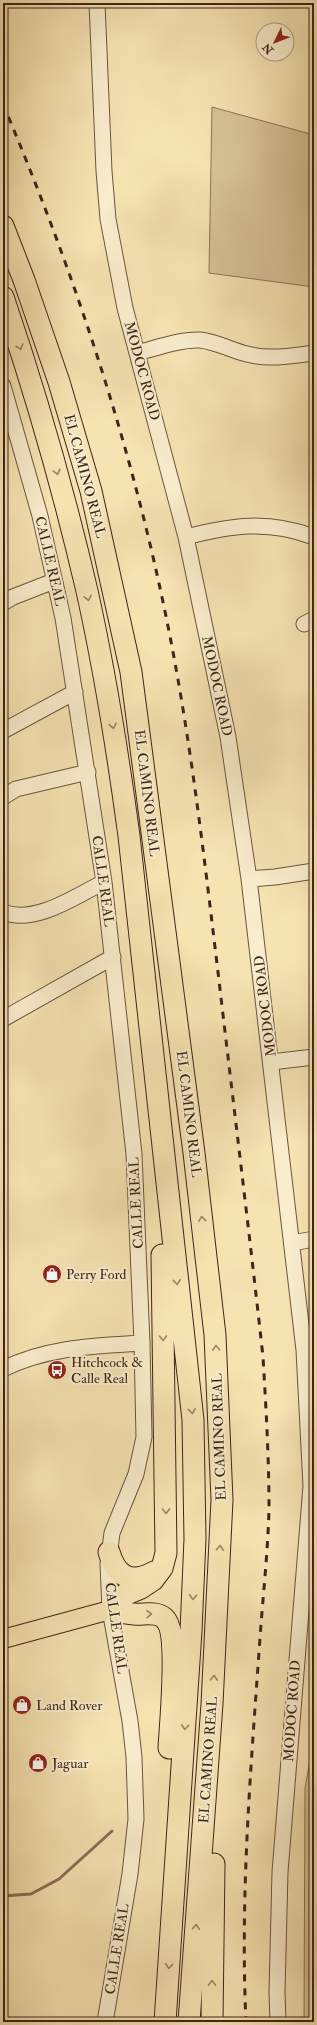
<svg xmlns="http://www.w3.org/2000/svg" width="317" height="2025" font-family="'IM FELL Double Pica',serif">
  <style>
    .green { fill: #d7c398; stroke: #8b7458 }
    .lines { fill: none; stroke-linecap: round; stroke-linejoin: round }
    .stream { stroke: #887055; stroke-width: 3 }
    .minor-casing { stroke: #6d543e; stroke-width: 17 }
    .major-casing { stroke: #3f2418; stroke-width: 20 }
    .highway-casing { stroke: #3f2418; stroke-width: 23 }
    .minor { stroke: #f9edcd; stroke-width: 15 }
    .major { stroke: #f6e3b2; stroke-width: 18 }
    .highway { stroke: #f6e3b2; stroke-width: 21 }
    .rail { stroke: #3f2418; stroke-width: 3; stroke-dasharray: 7 7; stroke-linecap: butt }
    .oneway { stroke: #9a8465 }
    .labels { text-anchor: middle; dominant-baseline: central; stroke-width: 4; stroke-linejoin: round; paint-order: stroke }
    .street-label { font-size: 14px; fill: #3f2418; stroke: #f9edcd }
    .poi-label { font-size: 14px; fill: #3f2418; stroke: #f9edcd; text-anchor: start }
  </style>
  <rect width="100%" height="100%" fill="#f6e3b2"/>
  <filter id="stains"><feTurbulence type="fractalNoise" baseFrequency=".005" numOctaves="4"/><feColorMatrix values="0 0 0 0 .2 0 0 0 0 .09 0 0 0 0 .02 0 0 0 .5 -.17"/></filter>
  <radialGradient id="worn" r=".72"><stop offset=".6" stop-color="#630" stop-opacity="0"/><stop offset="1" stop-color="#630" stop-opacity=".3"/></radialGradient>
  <path class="green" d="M212 107 314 135V287L209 273Z
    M314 1738V2022H304L305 1788Z"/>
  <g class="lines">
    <path class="stream" d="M3 1896 31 1894 59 1879 112 1831"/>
    <defs>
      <path id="minor" d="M97 3 104 171 108 219 125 308 186 537 228 737 249 879 304 1350 311 1486 280 1872 277 1992 278 2022
        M137 353C156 348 181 339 200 340 217 342 231 350 247 354 268 360 292 356 314 353
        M3 386 40 516 63 618 104 882 134 1154 142 1343 144 1437 136 1474 112 1533 108 1564 110 1610 130 1721 134 1757 136 1819 130 1874 105 2022
        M186 537C232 525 268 520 314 537
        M3 603 13 597 54 581
        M304 624 314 619
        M3 731 75 692
        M3 797 16 789 88 772
        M249 879 275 877 314 871
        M3 912C35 925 76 896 104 882
        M3 1019 113 957
        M271 1062 314 1057
        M292 1243 314 1239
        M3 1369C47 1347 94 1346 142 1343"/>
      <path id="major" d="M3 1639 110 1610"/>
      <path id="highway" d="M3 226 24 280 59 382 91 491 131 672 194 1153 215 1335 222 1500 212 1704 189 2022
        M3 297C36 394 64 492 87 591 105 672 118 754 129 836L193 1420 195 1539 191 1631 165 2022
        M109 1552C116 1576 130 1585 154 1572
        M110 1610 124 1595 141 1588 153 1580 162 1568 166 1553 162 1255
        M110 1610C118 1611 126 1614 134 1614 144 1615 156 1611 164 1618 180 1631 170 1725 169 1748
        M212 2022 214 1864"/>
    </defs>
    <use href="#minor" class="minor-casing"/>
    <use href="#major" class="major-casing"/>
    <use href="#highway" class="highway-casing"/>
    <use href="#minor" class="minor"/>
    <use href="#major" class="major"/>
    <use href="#highway" class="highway"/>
    <path class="rail" d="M3 104C71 265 127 431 163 602 189 724 203 848 218 972 233 1101 249 1229 263 1357 266 1408 269 1458 269 1508 268 1551 263 1595 260 1638 251 1766 240 1894 246 2022"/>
  </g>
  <defs><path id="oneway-chevron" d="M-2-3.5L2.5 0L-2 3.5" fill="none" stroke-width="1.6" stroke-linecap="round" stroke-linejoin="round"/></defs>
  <g class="oneway">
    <use href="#oneway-chevron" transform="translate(20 347) rotate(71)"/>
    <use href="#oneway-chevron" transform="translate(57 472) rotate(75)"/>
    <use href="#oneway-chevron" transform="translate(88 598) rotate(78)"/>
    <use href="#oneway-chevron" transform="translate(113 726) rotate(80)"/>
    <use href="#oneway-chevron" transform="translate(202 1219) rotate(-96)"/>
    <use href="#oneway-chevron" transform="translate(177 1282) rotate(84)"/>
    <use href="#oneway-chevron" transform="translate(163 1338) rotate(89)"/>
    <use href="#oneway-chevron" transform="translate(216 1348) rotate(-93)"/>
    <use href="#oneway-chevron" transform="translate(192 1411) rotate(84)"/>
    <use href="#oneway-chevron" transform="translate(166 1511) rotate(89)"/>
    <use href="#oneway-chevron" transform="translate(220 1548) rotate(-87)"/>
    <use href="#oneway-chevron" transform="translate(193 1597) rotate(93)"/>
    <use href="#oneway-chevron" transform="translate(149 1614) rotate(-1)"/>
    <use href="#oneway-chevron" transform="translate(214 1678) rotate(-87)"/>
    <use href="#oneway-chevron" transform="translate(185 1727) rotate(94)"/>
    <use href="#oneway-chevron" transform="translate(196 1927) rotate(-86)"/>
    <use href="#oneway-chevron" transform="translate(169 1966) rotate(94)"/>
    <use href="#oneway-chevron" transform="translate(212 1983) rotate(-89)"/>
  </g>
  <defs>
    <symbol id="shop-disc" viewBox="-11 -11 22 22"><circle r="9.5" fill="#8f2418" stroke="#f9edcd"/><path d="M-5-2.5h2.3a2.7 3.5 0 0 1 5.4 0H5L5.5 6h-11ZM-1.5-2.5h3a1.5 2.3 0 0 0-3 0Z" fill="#fff"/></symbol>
    <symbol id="bus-disc" viewBox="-11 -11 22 22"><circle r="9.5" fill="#8f2418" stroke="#f9edcd"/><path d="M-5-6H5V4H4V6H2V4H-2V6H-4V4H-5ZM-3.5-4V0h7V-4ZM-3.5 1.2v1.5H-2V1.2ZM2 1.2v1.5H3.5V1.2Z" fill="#fff"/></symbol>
  </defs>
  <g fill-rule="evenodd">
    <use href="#shop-disc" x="41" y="1263" width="22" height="22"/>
    <use href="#bus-disc" x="46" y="1359" width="22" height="22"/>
    <use href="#shop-disc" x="11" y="1694" width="22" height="22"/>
    <use href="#shop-disc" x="27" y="1752" width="22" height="22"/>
  </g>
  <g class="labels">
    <g class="street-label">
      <text transform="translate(142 371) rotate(75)">MODOC ROAD</text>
      <text transform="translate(85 476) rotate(75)">EL CAMINO REAL</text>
      <text transform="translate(50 561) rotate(77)">CALLE REAL</text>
      <text transform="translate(217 686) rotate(78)">MODOC ROAD</text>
      <text transform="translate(147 793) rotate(83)">EL CAMINO REAL</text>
      <text transform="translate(103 881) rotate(82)">CALLE REAL</text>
      <text transform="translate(265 1006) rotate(-97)">MODOC ROAD</text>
      <text transform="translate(189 1114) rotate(83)">EL CAMINO REAL</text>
      <text transform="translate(136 1203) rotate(-93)">CALLE REAL</text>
      <text transform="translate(219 1437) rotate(-92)">EL CAMINO REAL</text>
      <text transform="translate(116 1628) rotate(82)">CALLE REAL</text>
      <text transform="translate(292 1711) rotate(-86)">MODOC ROAD</text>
      <text transform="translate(208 1760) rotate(-86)">EL CAMINO REAL</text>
      <text transform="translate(117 1949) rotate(-81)">CALLE REAL</text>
    </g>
    <g class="poi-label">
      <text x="66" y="1274">Perry Ford</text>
      <text x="71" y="1362">Hitchcock &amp;<tspan x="71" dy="16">Calle Real</tspan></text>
      <text x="36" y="1705">Land Rover</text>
      <text x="52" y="1763">Jaguar</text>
    </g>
  </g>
  <rect width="317" height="2025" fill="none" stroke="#f6e3b2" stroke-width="16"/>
  <rect x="4" y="4" width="309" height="2017" fill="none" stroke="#3f2418" stroke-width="2"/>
  <rect x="8" y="8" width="301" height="2009" fill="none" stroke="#3f2418"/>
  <g transform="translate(275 42) rotate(227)"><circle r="19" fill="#f9edcd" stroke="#af9d85"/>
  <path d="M0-3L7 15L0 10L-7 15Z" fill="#8f2418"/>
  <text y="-6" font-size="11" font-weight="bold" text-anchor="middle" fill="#3f2418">N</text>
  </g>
  <rect width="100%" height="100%" filter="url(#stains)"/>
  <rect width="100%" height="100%" fill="url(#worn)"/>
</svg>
